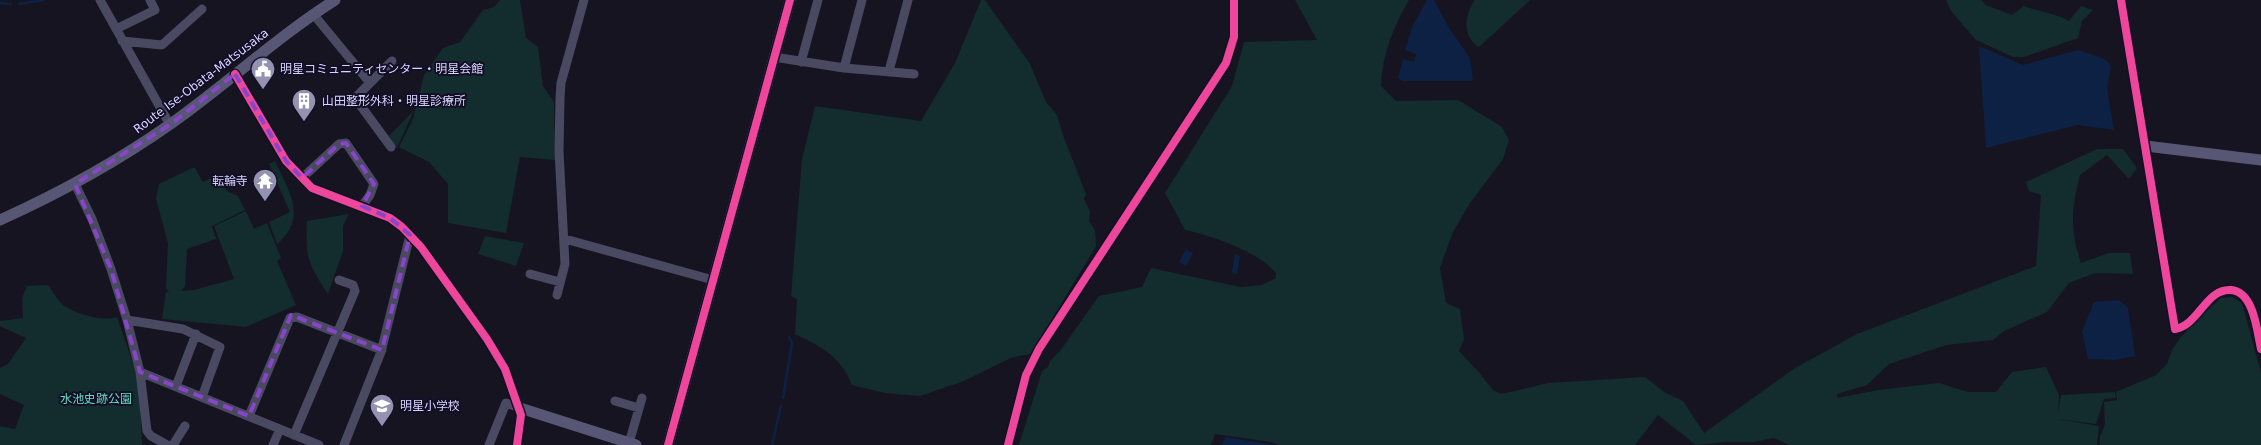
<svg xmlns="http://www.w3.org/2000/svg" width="2261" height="445" font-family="'DejaVu Sans','Noto Sans JP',sans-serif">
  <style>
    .green { fill: #132c2d }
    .water { fill: #0d2144 }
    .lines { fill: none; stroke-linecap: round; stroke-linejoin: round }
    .stream { stroke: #0d2144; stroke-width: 2.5 }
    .street { stroke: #4a4962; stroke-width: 9 }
    .secondary { stroke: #575674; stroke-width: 11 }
    .cycleway-casing { stroke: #130f26; stroke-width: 11 }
    .cycleway { stroke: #ed469a; stroke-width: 8 }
    .marked { fill: none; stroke: #8945c9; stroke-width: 4; stroke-dasharray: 10 6; stroke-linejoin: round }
    .labels { text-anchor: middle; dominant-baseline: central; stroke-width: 4; stroke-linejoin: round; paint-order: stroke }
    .poi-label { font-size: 12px; fill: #d9d4ff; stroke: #130f26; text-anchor: start }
    .street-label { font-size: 12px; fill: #d9d4ff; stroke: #130f26 }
    .park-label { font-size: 12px; fill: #5fe0c0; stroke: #130f26 }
  </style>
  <rect width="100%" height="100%" fill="#161421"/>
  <path class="green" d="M500 0H520L526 38 538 47 543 86 554 102 555 160 520 157 506 233 448 223V184L429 162 399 147 413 119 424 75 443 48 460 42 483 10 494 7Z
    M981 0H985L1030 64 1046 102 1057 115 1064 138 1086 194 1084 199 1090 211 1089 221 1095 230 1096 246 1031 354 1013 357 964 381 920 396 885 393 852 385C841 357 822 347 795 334L797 299 791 296 802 159 815 106 921 121 955 63Z
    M1295 0H1409C1393 27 1382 55 1381 86L1396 101 1458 100 1502 127 1509 140 1503 159 1470 203 1453 232 1446 251 1440 268 1446 303 1460 309 1464 339 1459 351 1478 371 1493 390 1502 394 1548 383 1645 377 1666 393 1683 401 1704 433 1795 368 1857 334 2036 266 2041 195 2029 191 2026 182 2097 149H2123L2137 168 2129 179 2107 155 2080 175C2071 210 2070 229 2081 263L2109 253H2130L2133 274 2095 273 2069 283 2047 312 2004 331 1993 340 1946 345 1889 364 1867 385 1837 394 1838 398 1878 390 1939 383 1968 392H1996L2012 372 2046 367 2059 395 2058 413 2061 395 2115 392 2116 398 2104 399 2096 424 2057 419 2099 426 2097 445H1789L1774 438 1753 442H1726L1696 445 1658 415 1635 445H1279L1271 442 1215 434 1211 445H1019L1042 371 1048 367 1050 361 1060 351 1099 296 1142 287 1151 268 1241 287 1262 285 1276 278V273C1257 251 1213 236 1185 230L1165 193 1232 86 1244 42 1317 40Z
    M1475 0H1530L1479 47C1462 37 1464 15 1475 0Z
    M1946 0H1981L1986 5 2012 15 2024 6C2039 12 2055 13 2069 21L2081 6 2093 10 2082 21 2078 38 2024 57H2013L1976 40 1951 11Z
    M414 110 397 148 389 136Z
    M275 161C289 191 308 218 277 244L269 222 290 212 269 164Z
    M192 168H195L203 182 215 176 227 191 238 196 245 210 212 226 216 239 187 249 185 286 181 291 194 290 234 279 214 226 246 211 254 229 267 223 281 258 277 261 296 305 246 327 162 319 166 292H169L166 288 168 243 156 199 159 184Z
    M349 214 343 226V251L328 294C308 264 305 257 307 221Z
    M485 236 524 243 516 266 478 254Z
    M48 285C53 291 57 300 63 305 77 314 101 322 117 317L135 369 140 397 142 445H0V426L15 429 24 405 0 394V368L8 364 26 338 0 326V321L23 318 22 298 27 286Z
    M2232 297 2242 303 2261 373V445H2100V437L2105 424 2104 402 2117 400 2116 392 2156 375 2167 364 2172 350 2180 338 2194 323 2221 298Z"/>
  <path class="water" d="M1427 0H1434L1449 28 1470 58 1473 81H1402L1398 78 1403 59 1414 62 1416 54 1405 50 1412 27Z
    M1979 46 2023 65 2078 50 2105 59 2111 66 2107 89 2114 130 2078 125 1986 148Z
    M1186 249 1193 253 1186 266 1179 262Z
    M1235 254 1240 256 1237 274H1235L1232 271Z
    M2119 300 2128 308 2135 356 2115 360 2088 359 2082 332 2094 302Z
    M1225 437 1274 445H1222Z"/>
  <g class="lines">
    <path class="stream" d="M0 3 11 4
      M19 4 44 0
      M783 398 792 343 789 337
      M772 445 781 406"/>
    <path class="street" d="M100 0 170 125
      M2121 0 2175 329C2199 325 2206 288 2231 290 2254 292 2257 331 2261 349
      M314 15 370 83 355 98 391 147
      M116 29 155 10 150 0
      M122 41 162 45 202 9
      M774 57 844 68 914 74
      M801 62 818 0
      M844 68 862 0
      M889 71 908 0
      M235 74 286 161 312 188 390 218 402 227 421 247 487 339 505 369 521 415 517 445
      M370 83 392 61
      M302 178 339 144 346 143 374 184 370 195 362 206
      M75 184 92 219 111 269 127 320 140 372 147 431 151 436 167 445
      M565 239 713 280
      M530 274 560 282
      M557 295 565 264 559 151 560 98 561 83 584 0
      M127 320 183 329 220 347 202 397
      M140 372 319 445
      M176 386 196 334
      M615 401 639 408
      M249 416 290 318 297 317 382 350
      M294 435 355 291 353 285 339 280
      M629 443 642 398
      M173 445 185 426
      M273 445 280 429
      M344 445 381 352 410 235
      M489 445 506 403 520 408
      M1008 445 1026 375 1039 349 1226 63 1234 37V0"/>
    <path class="secondary" d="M2146 146 2261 160
      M0 220C60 193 118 161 172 123 227 84 277 37 335 0
      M520 408 636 445
      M668 445 790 0"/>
    <defs>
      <path id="cycleway" d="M2121 0 2175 329C2199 325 2206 288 2231 290 2254 292 2257 331 2261 349
        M235 74 286 161 312 188 390 218 402 227 421 247 487 339 505 369 521 415 517 445
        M668 445 790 0
        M1008 445 1026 375 1039 349 1226 63 1234 37V0"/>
    </defs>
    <use href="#cycleway" class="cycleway-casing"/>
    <use href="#cycleway" class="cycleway"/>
  </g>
  <path class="marked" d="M235 74 286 161 302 178 339 144 346 143 374 184 362 206 390 218 410 235 382 350 291 315 249 416 140 372 111 269 75 184 171 124Z"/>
  <defs>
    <symbol id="civic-pin" viewBox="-11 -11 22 30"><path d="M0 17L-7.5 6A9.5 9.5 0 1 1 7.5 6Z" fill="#9591b1" stroke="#130f26"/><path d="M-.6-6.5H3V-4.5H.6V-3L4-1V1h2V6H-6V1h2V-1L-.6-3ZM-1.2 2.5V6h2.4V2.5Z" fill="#fff"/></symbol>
    <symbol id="building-pin" viewBox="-11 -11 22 30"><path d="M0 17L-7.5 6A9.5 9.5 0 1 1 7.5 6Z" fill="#9591b1" stroke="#130f26"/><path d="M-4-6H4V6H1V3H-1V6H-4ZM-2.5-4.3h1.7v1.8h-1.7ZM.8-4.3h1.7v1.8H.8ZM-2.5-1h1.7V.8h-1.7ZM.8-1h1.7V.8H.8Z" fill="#fff"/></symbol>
    <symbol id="temple-pin" viewBox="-11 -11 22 30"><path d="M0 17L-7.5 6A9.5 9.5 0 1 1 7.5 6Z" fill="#9591b1" stroke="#130f26"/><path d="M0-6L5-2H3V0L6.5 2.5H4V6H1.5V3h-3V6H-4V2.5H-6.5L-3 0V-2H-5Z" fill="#fff"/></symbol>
    <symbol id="school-pin" viewBox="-11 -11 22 30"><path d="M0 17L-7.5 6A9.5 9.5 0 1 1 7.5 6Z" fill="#9591b1" stroke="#130f26"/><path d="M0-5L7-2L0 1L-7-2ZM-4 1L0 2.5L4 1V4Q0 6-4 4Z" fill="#fff"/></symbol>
  </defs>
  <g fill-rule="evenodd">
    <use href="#civic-pin" x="249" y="55" width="28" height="38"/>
    <use href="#building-pin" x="290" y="87" width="28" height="38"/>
    <use href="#temple-pin" x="251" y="167" width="28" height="38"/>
    <use href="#school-pin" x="368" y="392" width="28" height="38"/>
  </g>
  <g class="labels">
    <g class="poi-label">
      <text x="280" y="69">明星コミュニティセンター・明星会館</text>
      <text x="322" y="101">山田整形外科・明星診療所</text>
      <text x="248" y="181" text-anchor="end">転輪寺</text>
      <text x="400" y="406">明星小学校</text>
    </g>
    <g class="street-label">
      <text transform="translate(201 81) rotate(-37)">Route Ise-Obata-Matsusaka</text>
    </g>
    <g class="park-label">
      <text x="96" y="399">水池史跡公園</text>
    </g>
  </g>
</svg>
